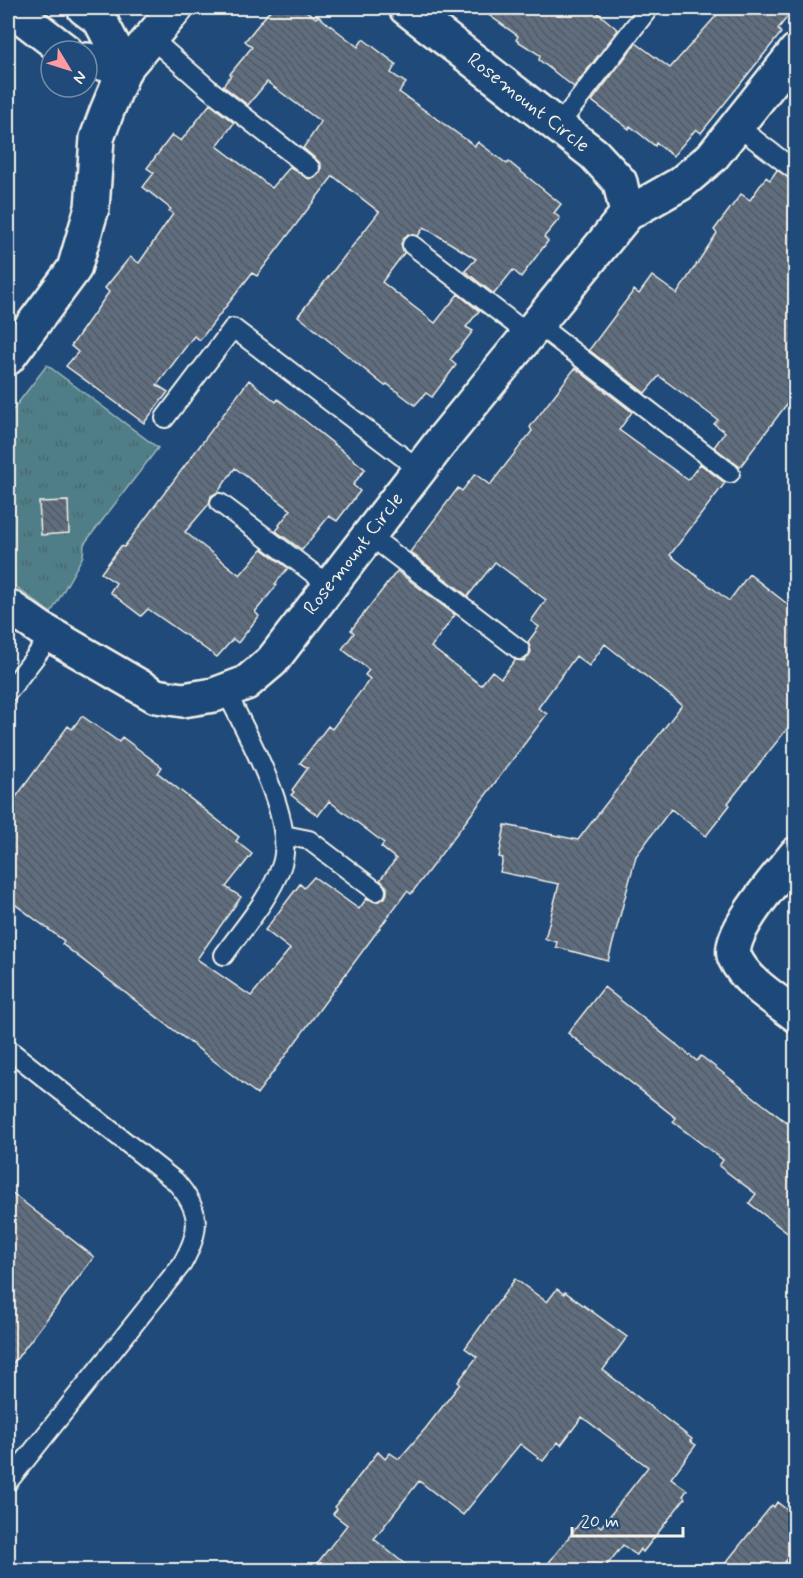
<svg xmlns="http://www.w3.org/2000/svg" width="803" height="1578" font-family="Mynerve,sans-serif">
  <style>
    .park { fill: url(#park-tufts); stroke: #a2b8b8; stroke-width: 1.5 }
    .building { fill: url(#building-back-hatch); stroke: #f4f1e8; stroke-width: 1.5 }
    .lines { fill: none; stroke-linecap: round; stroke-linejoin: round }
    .lane-casing { stroke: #f4f1e8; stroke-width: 22 }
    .street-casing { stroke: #f4f1e8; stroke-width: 38 }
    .lane { stroke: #1f4a7a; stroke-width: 18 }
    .street { stroke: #1f4a7a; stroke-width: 33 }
    .labels { text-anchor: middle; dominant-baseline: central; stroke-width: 4.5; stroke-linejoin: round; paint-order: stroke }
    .street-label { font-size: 20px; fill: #f4f1e8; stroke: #1f4a7a }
  </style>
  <defs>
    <pattern id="park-tufts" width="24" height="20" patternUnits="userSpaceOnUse" patternTransform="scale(1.5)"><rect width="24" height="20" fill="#4f7e88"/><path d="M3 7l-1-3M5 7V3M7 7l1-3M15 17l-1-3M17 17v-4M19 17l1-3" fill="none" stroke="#4c666a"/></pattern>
    <pattern id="building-back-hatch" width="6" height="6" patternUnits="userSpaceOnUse" patternTransform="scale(1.5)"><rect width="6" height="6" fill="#5f6e7f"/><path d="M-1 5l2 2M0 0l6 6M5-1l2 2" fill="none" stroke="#535960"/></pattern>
  </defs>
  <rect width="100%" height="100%" fill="#1f4a7a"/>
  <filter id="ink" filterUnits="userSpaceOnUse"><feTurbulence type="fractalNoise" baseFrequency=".0167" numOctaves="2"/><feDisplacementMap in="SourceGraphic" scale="12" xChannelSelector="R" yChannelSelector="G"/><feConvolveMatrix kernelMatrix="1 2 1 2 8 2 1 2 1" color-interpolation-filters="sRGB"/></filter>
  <g filter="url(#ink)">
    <path class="park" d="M47 365 158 448 84 544 83 556 51 613 8 581V416Z"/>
    <path class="building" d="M272 8H302L316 18 318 16 358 47 363 39 396 64 391 73 406 83 399 92 475 146 478 142 507 164 509 162 561 204 554 213 560 218 544 237 548 241 521 277 513 270 494 294 465 271 476 259 424 227 418 236 408 234 404 238 401 244 404 253 382 282 435 323 458 294 479 311 466 327 473 331 450 360 456 365 432 397 426 393 415 405 387 384 385 386 298 316 379 212 333 176 257 276 252 273 200 340 194 336 157 385 168 392 144 423 66 366 78 352 71 346 109 292 105 288 130 257 139 263 173 214 169 211 171 209 143 187 154 173 147 168 172 135 181 141 210 104 234 123 217 146 272 188 290 167 309 179 318 175 321 170V164L317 160 303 148 321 122 267 82 248 105 223 86 231 75 230 74 252 47 245 41Z
      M479 8H592L618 30 574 87 539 60 540 55 516 40 518 36Z
      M723 8H794L778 29 781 33 701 133 696 129 673 156 656 143 655 146 630 126 629 129 592 101 636 43 670 68Z
      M777 170 795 182V393L740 467 714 447 725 432 714 424 718 420 659 376 645 393 589 350 634 290 639 294 652 276 677 294 717 233 714 230 741 194 750 200 766 177 770 180Z
      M575 368 632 412 619 430 688 480 700 464 725 483 670 555 729 601 749 574 795 610V719L728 803 730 805 706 836 671 809 636 856 608 961 556 947 557 942 545 939 559 884 500 872 503 858 499 857 505 825 578 840 682 705 605 644 589 666 576 656 538 708 547 714 411 894 407 891 257 1094 62 944 64 941 8 899V808L68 726 72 729 82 716 119 742 122 737 162 767 158 773 239 837 236 841 252 854 226 887 241 897 197 959 251 996 290 949 265 930 300 884 304 888 314 877 359 909 367 898 375 902 385 898 387 893V887L380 880 396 859 381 847 384 843 329 801 318 816 291 795 294 792 292 790 308 768 300 763 328 726 332 729 370 679 365 675 369 670 342 649 354 633 351 630 397 571 455 615 431 647 481 685 492 671 501 678 515 660 524 661 529 656 531 651 528 642 539 627 531 621 546 600 495 562 468 596 410 552 458 488 462 491 475 474 490 485 532 431 530 427Z
      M249 380 276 402 278 399 365 469 353 485 360 491 337 521 329 516 302 550 276 531 280 526 279 525 291 510 235 468 218 492 211 496 209 504 185 532 240 575 262 549 288 568 275 584 277 585 255 612 259 616 238 643 233 639 217 657 148 609 141 616 110 592 116 583 101 573 121 546 124 547Z
      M68 501 69 533 41 535 39 502Z
      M604 987 697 1061 701 1056 795 1129V1239L749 1203 756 1194 719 1166 723 1160 673 1122 676 1118 568 1033Z
      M8 1190 94 1257 8 1370Z
      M515 1279 547 1302 557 1289 564 1294 565 1292 627 1337 603 1370 692 1439 690 1441 696 1445 671 1478 687 1490 683 1496 685 1498 643 1552 640 1549 636 1555 623 1545 603 1570H543L586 1515 601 1527 648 1467 582 1417 561 1445 558 1442 543 1461 520 1444 463 1515 419 1481 374 1539 412 1570H312L347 1525 333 1514 337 1509 335 1507 378 1452 385 1459 390 1453 399 1459 425 1429 460 1384 458 1382 477 1357 465 1348Z
      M777 1502 795 1516V1549L779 1570H720L772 1505 774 1507Z"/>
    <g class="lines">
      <defs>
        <path id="lane" d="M151 38 209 89 310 168
          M558 126 649 8
          M737 126 796 171
          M412 245 529 335
          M537 324 730 473
          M165 418 233 328 420 470
          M220 503 330 586
          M369 535 520 650
          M8 692 52 635
          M284 835 309 840 376 891
          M224 955C244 927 269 899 281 867 298 822 246 733 226 691
          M8 1049 175 1181C201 1210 202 1229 182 1264L8 1482"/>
        <path id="street" d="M10 8 66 51
          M84 8 100 20 125 68
          M406 8 594 154 620 182 627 214
          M87 60 125 68
          M8 358 74 269 92 208 97 138 107 111 125 68 176 8
          M8 606 41 629 156 696 183 700 214 695 246 683 272 661 440 443 627 214 680 184 712 157 796 51
          M796 854C781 873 724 936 735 958 746 982 775 999 796 1015"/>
      </defs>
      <use href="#lane" class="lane-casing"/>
      <use href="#street" class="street-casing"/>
      <use href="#lane" class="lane"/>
      <use href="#street" class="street"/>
    </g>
  </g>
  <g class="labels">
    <g class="street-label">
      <text transform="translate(528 103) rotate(38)">Rosemount Circle</text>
      <text transform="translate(354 554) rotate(-52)">Rosemount Circle</text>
    </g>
  </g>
  <rect width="803" height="1578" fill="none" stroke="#1f4a7a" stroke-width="30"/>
  <rect x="15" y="15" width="773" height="1548" fill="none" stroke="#f4f1e8" stroke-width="2" filter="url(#ink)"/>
  <g transform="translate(69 69) rotate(128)"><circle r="28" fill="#1f4a7a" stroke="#748da6" stroke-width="1.5"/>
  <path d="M0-4.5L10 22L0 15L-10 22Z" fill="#ff9aa2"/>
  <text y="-9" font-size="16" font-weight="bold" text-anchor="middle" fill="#f4f1e8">N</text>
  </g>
  <path d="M572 1527v9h111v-9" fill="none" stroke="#f4f1e8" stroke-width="3"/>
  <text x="581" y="1527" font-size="18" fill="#f4f1e8" stroke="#1f4a7a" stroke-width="4.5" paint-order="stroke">20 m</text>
</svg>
